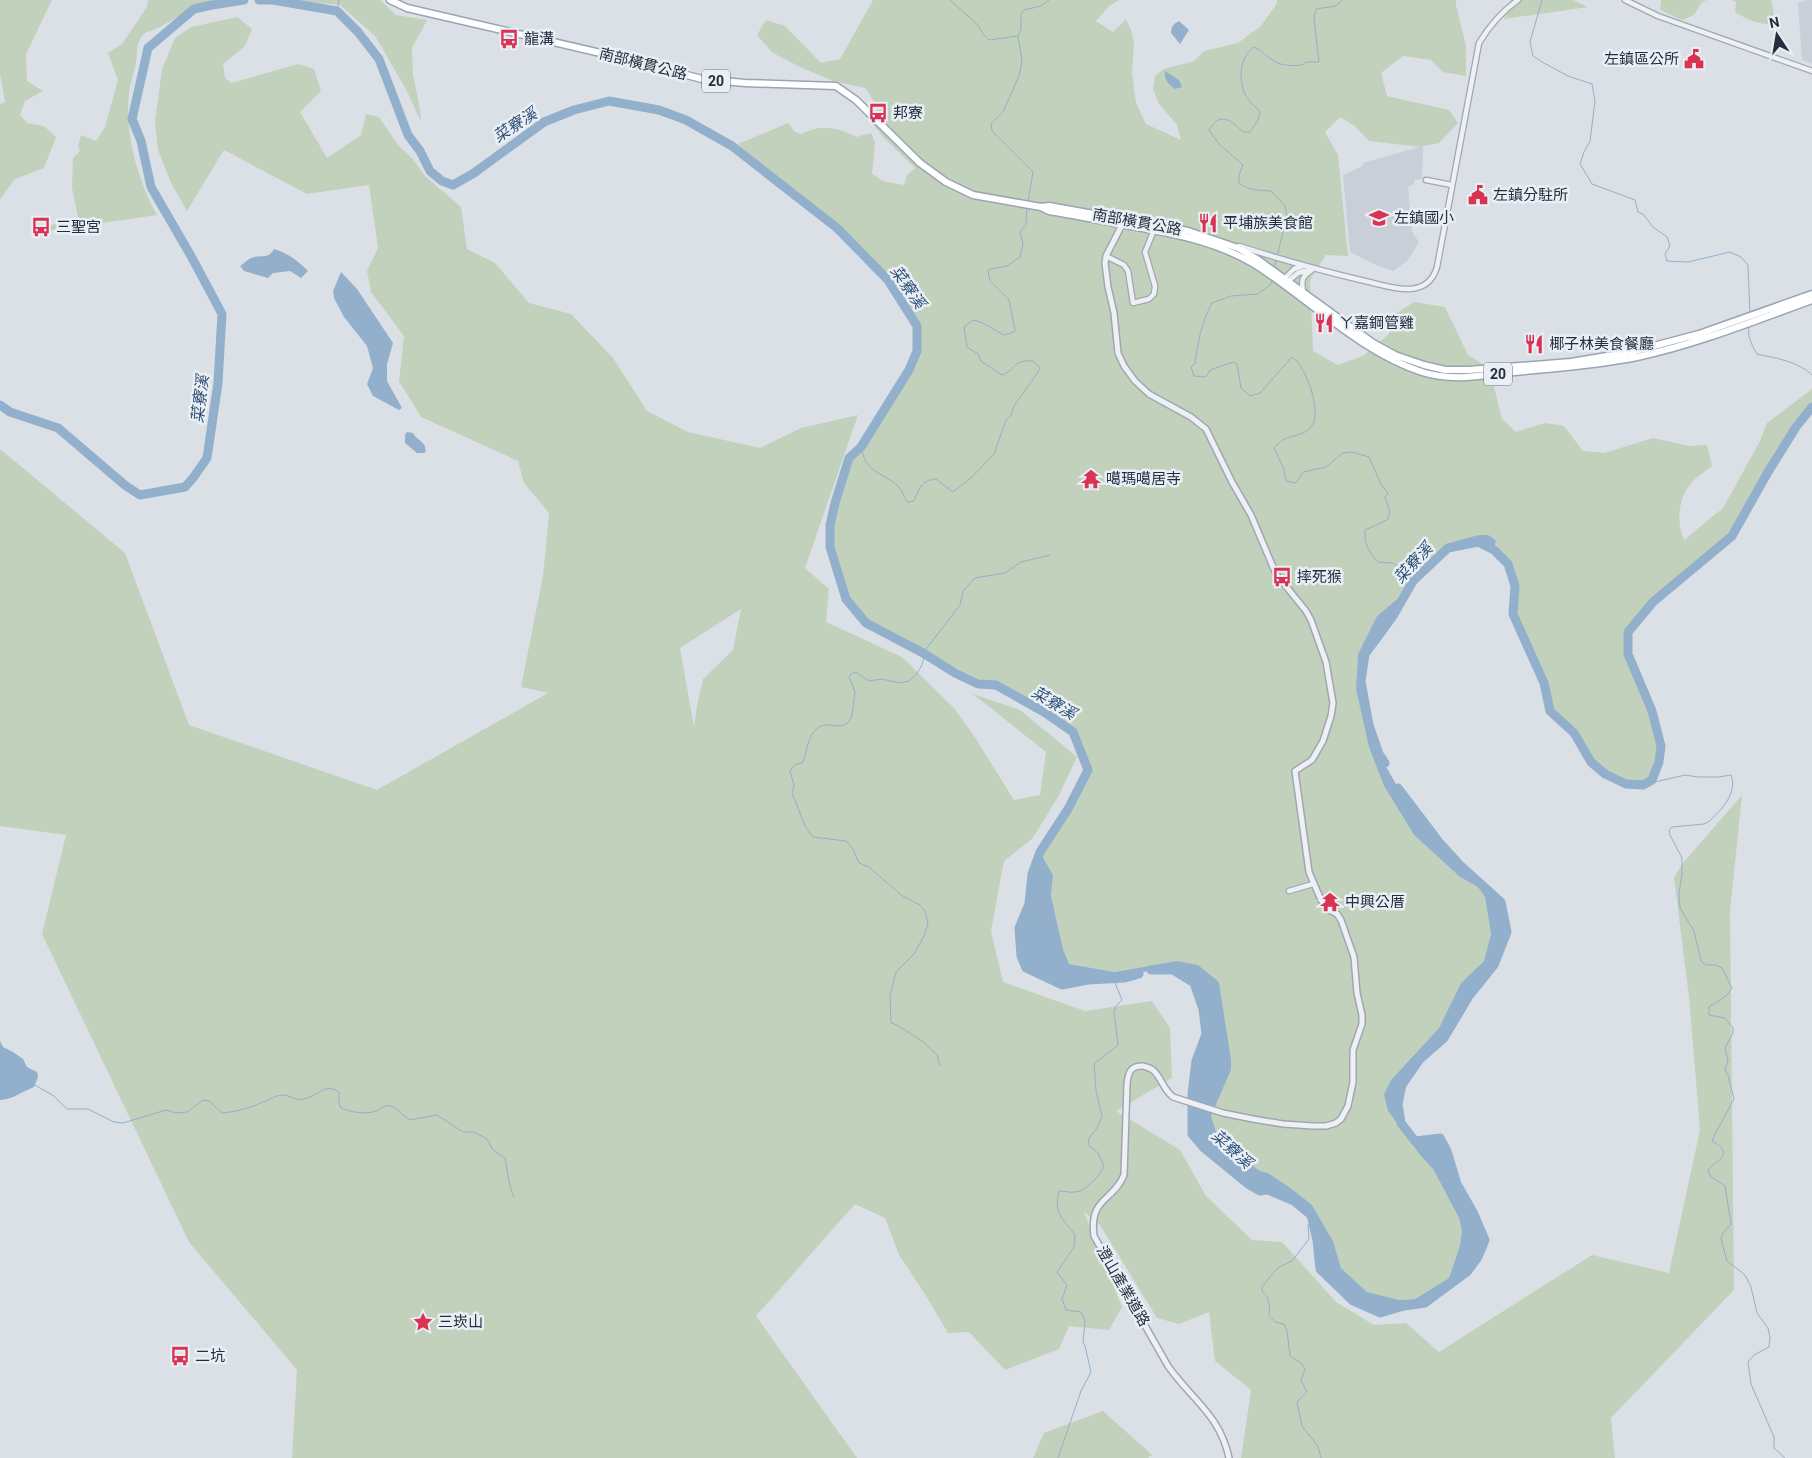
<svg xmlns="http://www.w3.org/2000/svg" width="1812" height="1458" font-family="Roboto,'Noto Sans TC',sans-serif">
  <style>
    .built { fill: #c8cfd9 }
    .green { fill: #c2d1bb; fill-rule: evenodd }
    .water { fill: #92b0cb }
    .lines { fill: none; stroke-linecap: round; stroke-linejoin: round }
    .stream { stroke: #92b0cb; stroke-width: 1 }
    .river { stroke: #92b0cb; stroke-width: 9 }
    .minor-casing { stroke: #a0a7b1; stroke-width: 7 }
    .tertiary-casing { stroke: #a0a7b1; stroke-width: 8 }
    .primary-casing { stroke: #99a5b3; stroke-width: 9 }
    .minor { stroke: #edf0f5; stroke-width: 4.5 }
    .tertiary { stroke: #edf0f5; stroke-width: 5 }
    .primary { stroke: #fff; stroke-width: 6 }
    .labels { text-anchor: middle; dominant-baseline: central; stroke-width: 5; stroke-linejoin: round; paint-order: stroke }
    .shield { fill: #eaeff5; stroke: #5f6875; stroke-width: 1 }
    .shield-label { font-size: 14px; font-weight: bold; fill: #242e3e }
    .poi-label { font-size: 15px; fill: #242e3e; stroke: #eaeff5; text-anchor: start }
    .street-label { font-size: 15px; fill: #242e3e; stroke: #eaeff5 }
    .water-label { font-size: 16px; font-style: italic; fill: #2b4f75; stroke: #eaeff5 }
  </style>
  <rect width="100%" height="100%" fill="#dbe0e7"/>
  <path class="built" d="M1807 0H1812V64L1802 60 1798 3Z
    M1423 146 1422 179 1414 180V184L1408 187 1412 232 1419 242 1408 260 1393 271 1378 266 1350 252 1343 175 1363 166V163Z"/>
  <path class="green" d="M0 0H52L26 54 27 81 43 91 25 101 20 115 27 123 44 126 56 137 44 168 15 179 0 199V104L5 102 0 74Z
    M148 0H213C194 8 176 18 158 28 154 30 148 31 144 34 135 43 138 51 136 63 134 73 130 83 129 93 125 134 137 179 157 215L47 231 48 225 79 222 72 188 73 158 80 151 78 146 81 135 96 141 105 127 118 80 108 53 122 44 147 7Z
    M288 0H380L396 15 427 20 412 48 413 75 420 109 421 122 407 91 375 36 340 5Z
    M873 0H1119L1109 6 1096 21 1113 32 1126 19 1131 30 1134 42 1132 73 1136 103 1146 124 1181 140 1177 125 1159 104 1153 89 1155 76 1164 69 1194 61 1204 51 1238 43 1261 26 1277 3V0H1456V5L1466 46V76L1443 72 1431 60 1403 56 1381 73 1387 96 1449 110 1458 123 1439 143 1420 147 1369 141 1355 126 1340 117 1325 132 1338 155 1348 256 1326 255 1310 280 1313 351 1338 365 1363 356 1389 334 1392 316 1414 302 1445 307 1468 355 1481 363 1494 387 1502 419 1516 432 1545 423 1564 426 1583 451 1604 453 1653 438 1689 446 1707 445 1712 466C1706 471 1699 475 1693 481 1678 496 1676 522 1684 540L1723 508 1759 443 1767 423 1812 389V407L1796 427 1768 472 1732 536 1653 602 1628 632V654L1652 711 1661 746 1659 762 1652 780 1643 785 1626 784 1605 774 1591 762 1574 733 1550 711 1544 683 1513 614 1515 586 1508 564 1494 550 1496 539 1479 535 1441 550 1433 560 1408 583 1401 596 1377 616 1358 654 1356 689 1384 786 1414 835 1460 877 1478 887 1485 897 1491 934 1484 961 1461 983 1439 1028 1391 1080 1388 1111 1420 1155 1433 1169 1459 1218 1462 1231 1460 1245 1449 1278 1415 1299 1399 1300 1367 1292 1341 1268 1333 1241 1312 1205 1292 1189 1268 1173 1260 1171 1220 1143 1211 1116 1231 1070V1059L1219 981 1176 961 1115 972 1069 964 1063 949 1051 896 1053 875 1040 852 1068 809 1088 770 1073 733 1044 712 866 623 846 599 830 547V525L835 503 849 458 861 447 909 370 917 351V326L888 280 837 228 797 191 768 173 738 144 788 123 794 131 801 134C821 124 837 127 856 137L871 133 875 142 872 174 883 181 904 185 907 175 915 168 884 138 863 112 880 110 865 88 833 81 802 68 773 53 757 35 766 20 785 26 821 63 840 59Z
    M1511 0H1573L1588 7 1504 19Z
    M1661 0H1707L1702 2 1694 15 1682 20 1660 10Z
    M1732 0H1771L1774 14 1770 24C1757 24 1746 19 1735 12L1736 2Z
    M237 17 252 29 245 46 223 64 225 78 231 83 298 64 314 69 321 91 300 112 327 158 361 135 366 114 379 117 398 145 412 158 425 176 461 207 467 249 495 263 529 303 571 314 613 358 647 411 688 432 760 448 801 428 858 415 805 568 829 589 826 622 902 657 954 708 976 739 1014 800 1040 795 1046 752 973 694 1020 710 1077 757 1058 797 1032 839 1004 861 991 931 1003 982 1085 1011 1152 1001 1170 1028 1172 1078 1116 1111 1180 1150 1206 1196 1252 1240 1282 1242 1336 1302 1374 1325 1406 1323 1439 1352 1592 1255 1669 1273 1700 1130 1689 997 1674 878 1682 864 1742 795 1730 911 1734 1290 1611 1418 1615 1458H1241L1251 1390 1215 1361 1209 1312 1179 1324 1157 1318 1100 1225 1084 1212 1122 1307 1109 1330 1069 1326 1059 1349 1005 1370 969 1332 948 1333 923 1291 899 1255 885 1218 855 1204 756 1316 857 1458H292L297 1370 189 1242 42 934 66 835 0 826V449L125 553 189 725 377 790 548 693 521 687 543 576 549 513 524 483 518 461 421 417 399 381 404 336 371 292 367 271 378 248 369 185 307 194 224 150 187 211 171 183 158 150 155 122 162 69 175 38 191 27ZM741 609 733 650 703 679 697 706 694 727 680 648Z
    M1103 1411 1152 1455 1148 1458H1033L1044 1433Z"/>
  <path class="water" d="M1179 21 1189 30 1180 44 1171 33C1171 27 1173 24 1179 21Z
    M1165 71 1179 80 1182 87 1175 89C1168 84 1164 80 1165 71Z
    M274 249C288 253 298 261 308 271L301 278 290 271 273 273 268 278 244 271 240 266C243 264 247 260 251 258 261 254 268 260 274 249Z
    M341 272 357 289 393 343 387 364V381L402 408 399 410 373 396 367 384 373 368 367 346 344 317 334 298 333 291Z
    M407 432 413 433C417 441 428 442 425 453H417L405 443V435Z
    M1479 535H1488L1496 540 1494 550 1478 542 1448 548 1413 581 1393 616 1365 654 1361 681 1369 725 1379 754 1402 795 1439 842 1460 865 1501 902 1507 932 1494 965 1469 996 1444 1038 1420 1059 1402 1085 1398 1104 1401 1123 1415 1141 1440 1138 1447 1151 1457 1184 1474 1214 1485 1240 1478 1257 1467 1272 1425 1303 1404 1306 1380 1313 1353 1301 1320 1269 1317 1240 1310 1215 1294 1201 1268 1190 1260 1191 1248 1184 1204 1148 1192 1134V1094L1196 1061 1206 1034 1203 1009 1194 983 1173 970H1151L1125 978 1088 980 1062 985 1026 968 1021 956 1019 928 1029 904 1032 874 1040 852 1053 875 1051 896 1063 949 1069 964 1115 972 1176 961 1198 965 1219 982 1231 1059V1070L1211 1116 1220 1143 1260 1171 1268 1173 1292 1189 1312 1205 1333 1241 1341 1268 1367 1292 1399 1300 1415 1299 1449 1278 1460 1245 1462 1231 1459 1218 1433 1169 1420 1155 1388 1111 1384 1094 1391 1080 1439 1028 1461 983 1484 961 1491 934 1485 897 1478 887 1460 877 1414 835 1384 786 1369 747 1356 689 1358 654 1377 616 1401 596 1408 583 1433 560 1441 550 1456 541Z
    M0 1041 3 1047 13 1052 23 1059 27 1067 37 1072 38 1077 34 1087C23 1091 12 1100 0 1100Z"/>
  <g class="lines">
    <path class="stream" d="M950 0 978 25 983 34 989 40 1018 36
      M1542 0 1530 42 1533 56 1542 62 1568 76 1592 84 1595 101 1590 141 1584 152 1580 164 1592 184 1635 200 1638 212 1643 214 1653 227 1667 237 1670 246 1665 254 1667 261 1688 262 1730 252 1741 257 1748 265 1750 314
      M337 11 339 0
      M1028 201 1033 172 992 131 991 124 1003 112 1019 76 1022 61 1018 36 1021 29V14L1024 10 1041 6 1049 0
      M1274 269 1287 216 1285 206 1271 191C1259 190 1249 191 1239 183V175L1243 165 1219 144 1209 130C1219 112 1231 119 1243 132H1250L1258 120 1260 112C1256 107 1247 100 1245 94 1238 78 1240 57 1254 47 1262 50 1267 57 1274 61 1281 66 1294 66 1302 65L1306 62H1319L1314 18 1316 9 1336 6 1342 0
      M1272 280 1270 285 1258 294 1231 296 1212 303C1201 324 1198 341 1195 364L1191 367 1194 376 1206 377 1210 370 1233 362 1237 364 1241 388 1250 396 1260 393 1292 357C1306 365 1323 414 1311 427 1305 435 1292 435 1283 440 1280 442 1277 445 1274 448L1284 469 1286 481 1296 483 1303 472 1326 467 1343 453 1352 452 1369 457 1381 484 1388 493 1385 497 1390 512 1387 520 1365 530C1364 544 1369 552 1378 562L1393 563 1413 581
      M1749 326C1747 336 1752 346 1757 354 1775 358 1798 361 1812 375
      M861 447C865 470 877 471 893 482 900 486 904 495 907 502L914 501C920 488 920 481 936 479L953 492 972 477 994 454 1006 420 1010 417 1014 406 1040 369V367L1033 361C1013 359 1016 370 1002 375L981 361 978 354 967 347 964 327 973 320C984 322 994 330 1004 335L1014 332 1015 330 1009 300 990 281 988 271 990 269 1007 266 1020 257 1023 244 1020 232 1026 225 1027 207
      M1652 780 1655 782 1685 775 1698 777H1719L1731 775C1738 793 1721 811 1708 822L1704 824 1672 827 1669 830 1670 835 1682 858V875L1679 893 1680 908 1694 931 1701 961 1706 965H1716L1722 968 1732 988 1726 996 1709 1007V1015L1725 1018 1733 1028V1033L1725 1048 1728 1060 1725 1070 1728 1075 1734 1099 1714 1136 1712 1141C1736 1155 1717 1159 1708 1170L1710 1176 1725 1186 1731 1224 1723 1233 1721 1239 1727 1261 1745 1275 1751 1287 1757 1313 1768 1328 1770 1338 1769 1347 1754 1355 1748 1362 1751 1384 1774 1437V1448L1785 1458
      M940 1066 937 1055 922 1041 897 1025 891 1023 890 995 896 972 914 954 924 936 928 923 925 911 920 905 901 895 869 867 859 863 853 849 846 841 813 837 806 828 792 793 794 786 790 770 795 765 803 762C808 748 809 724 829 725 837 726 841 727 848 723L852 716 855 692 849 677 851 674 856 672 869 681 882 679 899 683 909 681C917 675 926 663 923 653L960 605 963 591 975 578 1005 573 1021 562 1050 555
      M35 1085 54 1096 67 1109H88L114 1122 123 1123 166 1110 176 1113 187 1112 203 1100 209 1101 222 1113C234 1112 246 1109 256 1105 265 1102 273 1096 282 1095 289 1095 296 1101 304 1099 318 1096 325 1082 339 1092V1103L341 1108C351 1112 365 1115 376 1111 381 1109 385 1104 391 1106 397 1108 404 1117 410 1120L437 1115 463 1132H474L487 1139 493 1150 505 1158C508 1172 508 1184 514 1197
      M1312 1221 1308 1225 1309 1239 1292 1261 1279 1267 1269 1278 1262 1287V1291C1270 1297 1270 1307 1269 1316L1275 1322 1284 1324 1287 1331 1290 1356 1302 1364 1305 1369 1301 1380 1307 1392 1297 1402 1302 1426 1318 1446 1321 1458
      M1058 1458 1081 1391 1091 1372 1085 1346 1083 1342 1085 1321 1081 1312 1066 1310 1062 1299 1067 1285 1057 1272 1074 1247 1075 1235C1063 1218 1053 1214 1059 1191 1064 1191 1070 1193 1075 1192 1086 1192 1100 1175 1104 1166L1098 1153 1088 1145 1089 1138 1097 1128 1102 1116 1096 1090 1094 1064 1118 1045 1114 1012 1116 1006 1122 1000 1114 980"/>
    <path class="river" d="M259 0H273L337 11 358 32 379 59 408 135 420 151 430 171 442 181 453 185 474 173 544 122 574 110 609 101 659 110 686 120 732 146 837 228 888 280 917 326V351L909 370 861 447 849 458 835 503 830 525V547L846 599 866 623 923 653 955 673 978 684 996 685 1044 712 1073 732 1088 770 1068 809 1040 852 1032 874 1029 904 1019 928 1021 956 1026 968 1062 985 1088 980 1125 978 1139 974
      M0 405 10 412 58 428 126 486 140 495 185 487 193 478 207 458 218 383 222 314 191 256 151 187 141 141 132 119 148 48 194 9 212 5 244 0
      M1385 763 1379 754 1369 725 1361 681 1365 654 1393 616 1413 581 1448 548 1478 542 1494 550 1508 564 1515 586 1513 614 1544 683 1550 711 1574 733 1591 762 1605 774 1626 784 1643 785 1652 780 1659 762 1661 746 1652 711 1628 654V632L1653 602 1732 536 1768 472 1796 427 1812 407
      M1151 970H1173L1194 983 1203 1009 1206 1034 1196 1061 1192 1094V1134L1204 1148 1248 1184 1260 1191 1268 1190 1294 1201 1311 1215 1317 1240 1320 1269 1353 1301 1380 1313 1404 1306 1425 1303 1467 1272 1478 1257 1485 1240 1474 1214 1457 1184 1447 1151 1440 1138 1415 1141 1401 1123 1398 1104 1402 1085 1420 1059 1444 1038 1469 996 1494 965 1507 932 1501 902 1460 865 1439 842 1398 788"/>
    <defs>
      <path id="minor" d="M1625 0 1658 16 1812 71
        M1426 180 1452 185
        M1239 246C1280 259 1322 271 1365 281 1379 284 1395 290 1410 289 1424 288 1433 281 1437 267L1479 43C1490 25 1501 12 1518 0
        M1106 256 1124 265 1128 271 1133 303 1149 299 1154 294 1155 286 1145 252 1154 230
        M1284 279 1294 269 1303 266
        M1286 283 1298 273 1312 269
        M1303 292C1301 280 1302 276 1312 270
        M1289 891 1313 884"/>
      <path id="tertiary" d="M1123 223 1106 256 1105 263 1108 287 1114 313 1118 353 1124 366 1135 381 1149 394 1191 417 1206 429 1232 482 1251 515 1276 574 1306 611 1311 620 1326 662 1333 703 1331 716 1323 741 1312 760 1295 771 1309 872 1321 900 1326 908 1337 914 1341 920 1354 957 1357 993 1362 1015V1024L1353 1050V1082L1348 1106 1341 1119 1336 1123 1326 1126H1313L1283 1124 1253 1119 1223 1113 1173 1097C1163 1089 1162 1079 1154 1071 1151 1068 1147 1067 1143 1066 1130 1065 1128 1074 1127 1084L1124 1175C1113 1202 1089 1197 1094 1236L1168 1366C1192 1400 1220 1415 1229 1458"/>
      <path id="primary" d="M390 0 407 8 622 58 702 79 745 83 836 86 856 100 920 163 946 182 973 195 1041 207 1049 206 1188 231 1238 248 1257 259 1373 343 1395 355 1424 365 1445 370H1469L1571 362 1631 352 1699 334 1812 294
        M1041 207 1049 211C1074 215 1100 220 1125 225 1170 233 1214 240 1254 264 1310 299 1358 351 1422 372 1453 382 1484 375 1515 372 1556 368 1597 365 1637 357 1697 344 1754 321 1812 300"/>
    </defs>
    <use href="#minor" class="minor-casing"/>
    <use href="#tertiary" class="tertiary-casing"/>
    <use href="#primary" class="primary-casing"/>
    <use href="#minor" class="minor"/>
    <use href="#tertiary" class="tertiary"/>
    <use href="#primary" class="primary"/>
  </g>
  <defs>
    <symbol id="bus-bare" viewBox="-9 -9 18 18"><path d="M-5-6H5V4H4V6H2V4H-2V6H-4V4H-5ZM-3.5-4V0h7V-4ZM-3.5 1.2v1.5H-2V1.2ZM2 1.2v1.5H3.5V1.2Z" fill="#d93253" stroke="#eaeff5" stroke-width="2.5" paint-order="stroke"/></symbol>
    <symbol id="civic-bare" viewBox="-9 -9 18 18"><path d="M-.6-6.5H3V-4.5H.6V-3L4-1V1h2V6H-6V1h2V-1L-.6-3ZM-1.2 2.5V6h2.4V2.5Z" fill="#d93253" stroke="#eaeff5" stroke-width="2.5" paint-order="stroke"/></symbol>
    <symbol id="school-bare" viewBox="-9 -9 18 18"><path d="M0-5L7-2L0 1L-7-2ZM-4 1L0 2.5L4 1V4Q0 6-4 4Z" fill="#d93253" stroke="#eaeff5" stroke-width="2.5" paint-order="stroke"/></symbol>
    <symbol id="restaurant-bare" viewBox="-9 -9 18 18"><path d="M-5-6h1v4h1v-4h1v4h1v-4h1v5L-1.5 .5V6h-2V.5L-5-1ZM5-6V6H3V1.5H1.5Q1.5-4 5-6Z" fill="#d93253" stroke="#eaeff5" stroke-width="2.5" paint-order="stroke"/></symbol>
    <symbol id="temple-bare" viewBox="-9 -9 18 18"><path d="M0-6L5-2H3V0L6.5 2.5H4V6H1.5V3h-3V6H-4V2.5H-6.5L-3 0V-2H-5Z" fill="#d93253" stroke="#eaeff5" stroke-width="2.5" paint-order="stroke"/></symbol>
    <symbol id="sight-bare" viewBox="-9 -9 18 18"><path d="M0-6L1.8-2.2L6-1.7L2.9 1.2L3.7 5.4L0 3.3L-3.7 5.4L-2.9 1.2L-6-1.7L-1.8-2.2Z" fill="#d93253" stroke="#eaeff5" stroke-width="2.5" paint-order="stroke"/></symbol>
  </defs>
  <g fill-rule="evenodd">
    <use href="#bus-bare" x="495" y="25" width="28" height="28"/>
    <use href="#civic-bare" x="1680" y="45" width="28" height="28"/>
    <use href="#bus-bare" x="864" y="99" width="28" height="28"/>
    <use href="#civic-bare" x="1464" y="181" width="28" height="28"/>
    <use href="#school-bare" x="1365" y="204" width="28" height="28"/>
    <use href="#restaurant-bare" x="1194" y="209" width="28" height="28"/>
    <use href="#bus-bare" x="27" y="213" width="28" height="28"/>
    <use href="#restaurant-bare" x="1310" y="309" width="28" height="28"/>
    <use href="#restaurant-bare" x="1520" y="330" width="28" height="28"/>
    <use href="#temple-bare" x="1077" y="465" width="28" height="28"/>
    <use href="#bus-bare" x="1268" y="563" width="28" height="28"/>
    <use href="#temple-bare" x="1316" y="888" width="28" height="28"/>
    <use href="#sight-bare" x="409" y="1308" width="28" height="28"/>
    <use href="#bus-bare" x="166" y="1342" width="28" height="28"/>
  </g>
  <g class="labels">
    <g class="shield">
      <rect x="702" y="69.5" width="28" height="23" rx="4"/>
      <rect x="1484" y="362.5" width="28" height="23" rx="4"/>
    </g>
    <g class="shield-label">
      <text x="716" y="81">20</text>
      <text x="1498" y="374">20</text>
    </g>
    <g class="poi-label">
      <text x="524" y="39">龍溝</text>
      <text x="1679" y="59" text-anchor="end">左鎮區公所</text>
      <text x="893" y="113">邦寮</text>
      <text x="1493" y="195">左鎮分駐所</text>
      <text x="1394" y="218">左鎮國小</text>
      <text x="1223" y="223">平埔族美食館</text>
      <text x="56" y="227">三聖宮</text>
      <text x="1339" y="323">ㄚ嘉鋼管雞</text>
      <text x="1549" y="344">椰子林美食餐廳</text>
      <text x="1106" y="479">噶瑪噶居寺</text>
      <text x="1297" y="577">摔死猴</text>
      <text x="1345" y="902">中興公厝</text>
      <text x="438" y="1322">三崁山</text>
      <text x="195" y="1356">二坑</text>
    </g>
    <g class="street-label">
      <text transform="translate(643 64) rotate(14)">南部橫貫公路</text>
      <text transform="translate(1137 222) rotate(10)">南部橫貫公路</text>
      <text transform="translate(1123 1286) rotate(60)">澄山產業道路</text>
    </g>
    <g class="water-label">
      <text transform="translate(515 125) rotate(-33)">菜竂溪</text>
      <text transform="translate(908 287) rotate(55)">菜竂溪</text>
      <text transform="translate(200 399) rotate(-83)">菜竂溪</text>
      <text transform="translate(1413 563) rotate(-47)">菜竂溪</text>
      <text transform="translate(1054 703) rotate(31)">菜竂溪</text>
      <text transform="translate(1232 1149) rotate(42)">菜竂溪</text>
    </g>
  </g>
  <g transform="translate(1777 35) rotate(348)" stroke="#eaeff5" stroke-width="4" paint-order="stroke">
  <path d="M0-4L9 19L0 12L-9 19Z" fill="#242e3e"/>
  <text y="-8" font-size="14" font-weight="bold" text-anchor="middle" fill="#242e3e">N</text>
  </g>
</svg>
